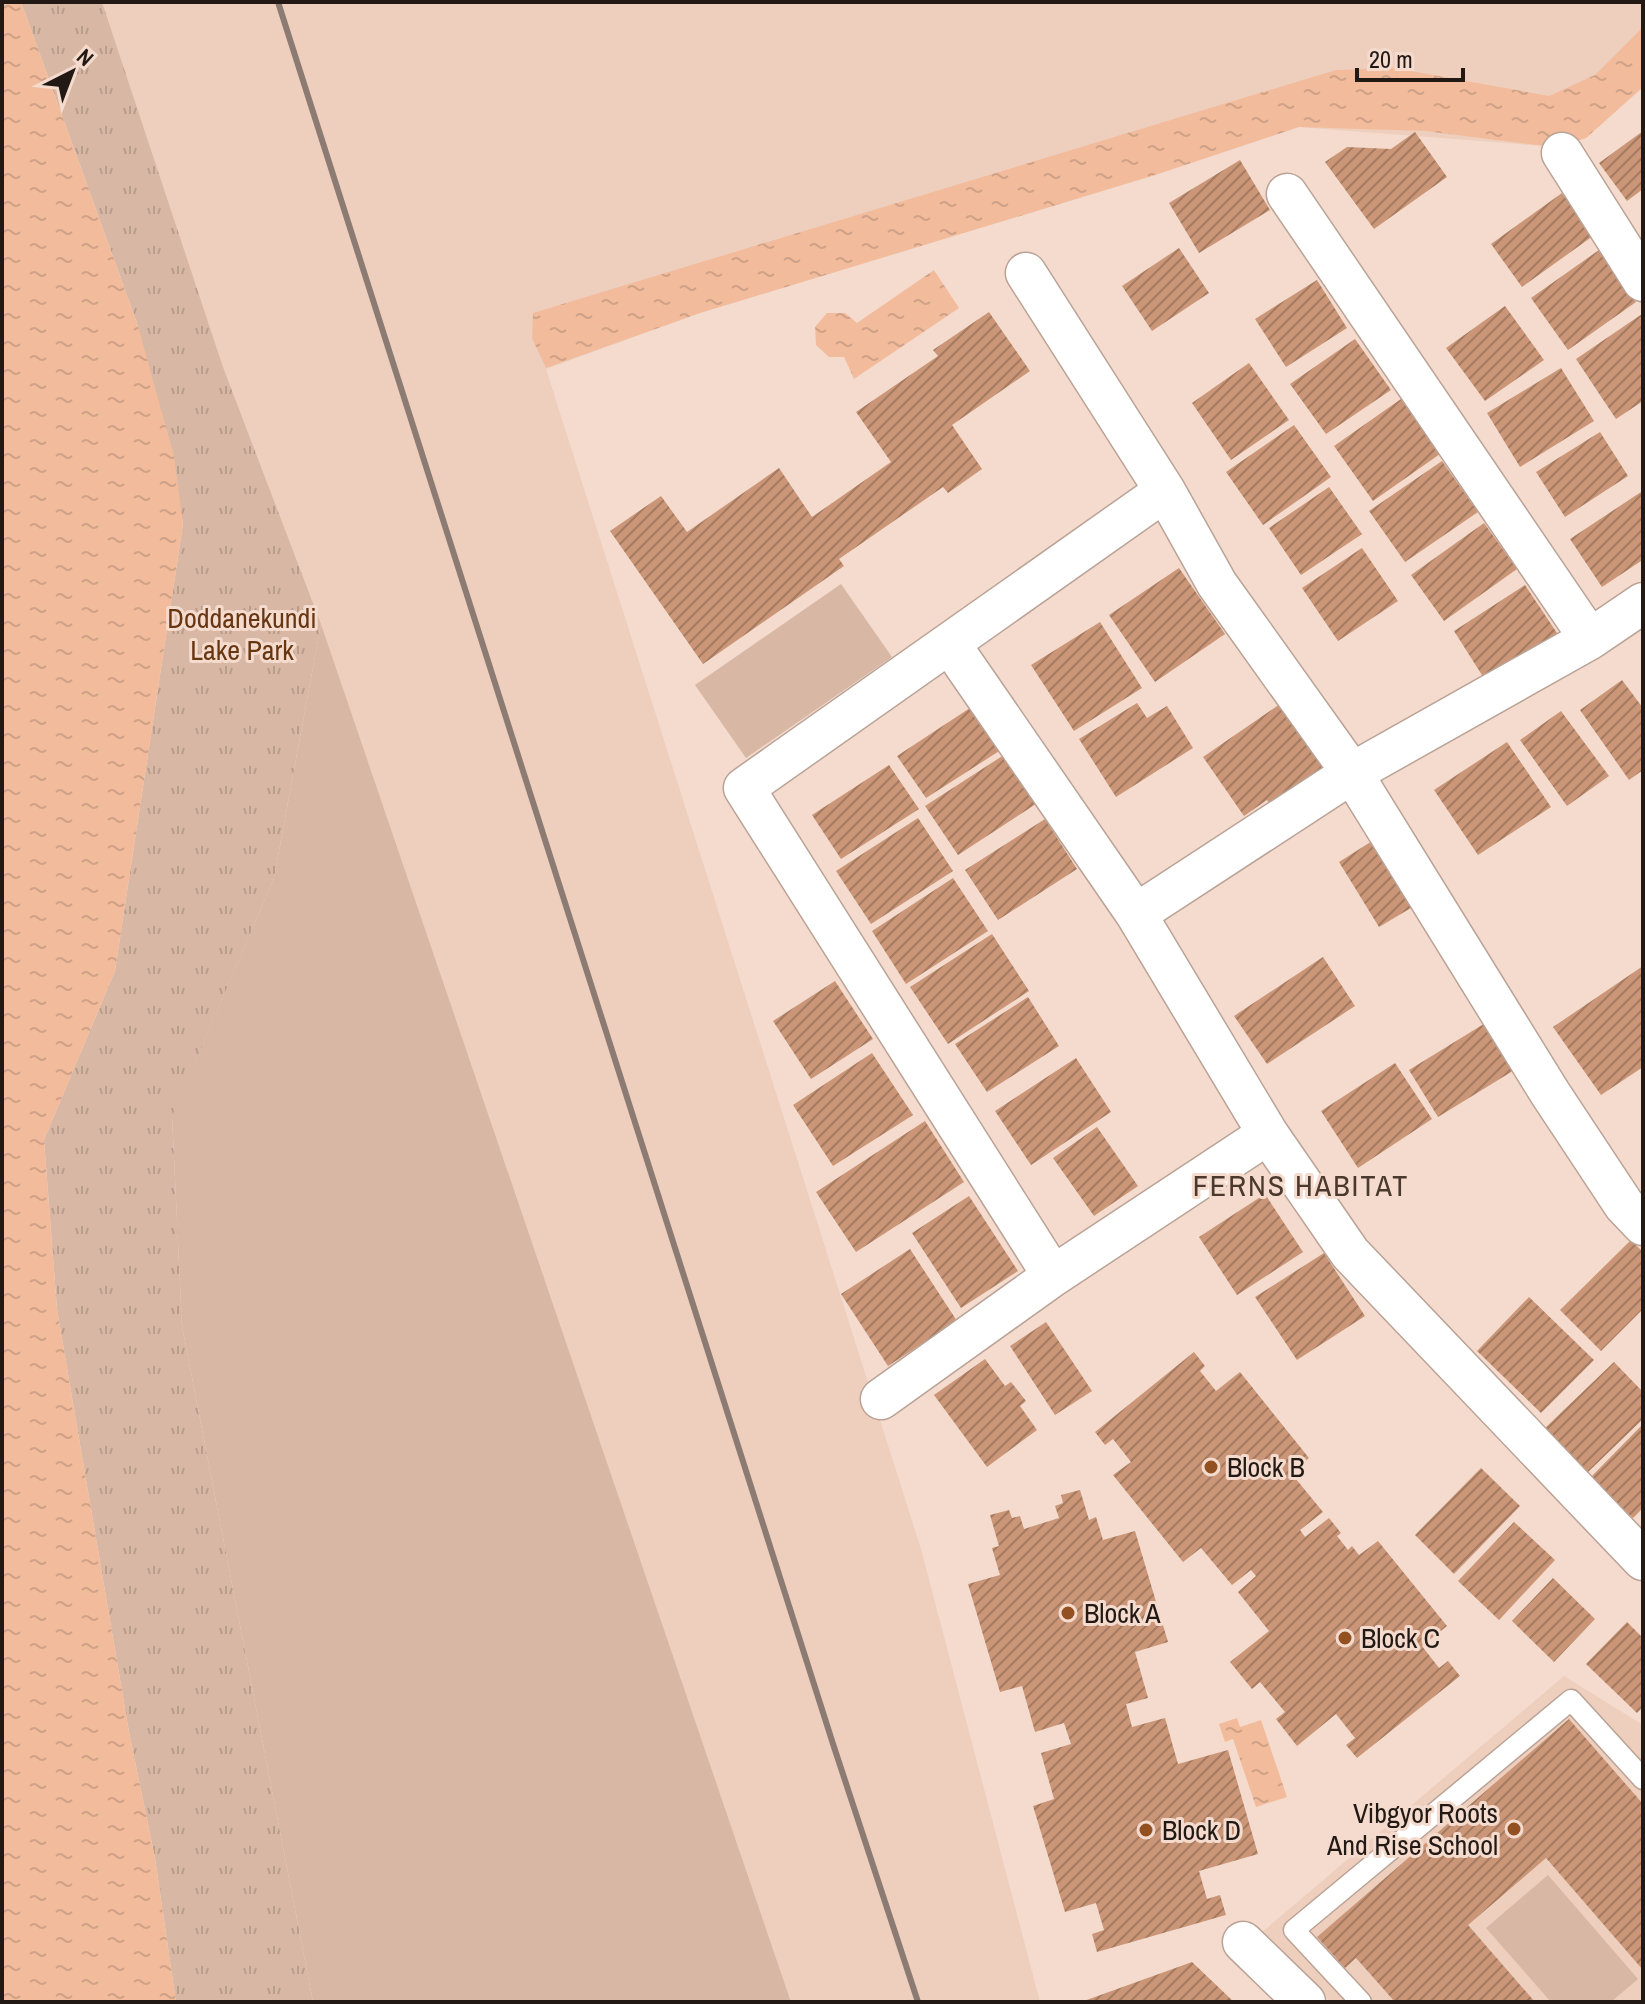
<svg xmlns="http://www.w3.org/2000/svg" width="1645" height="2004" font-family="'Archivo Narrow',sans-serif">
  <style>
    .built { fill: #eecebc }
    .green { fill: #d8b7a4 }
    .park { fill: url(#park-tufts) }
    .water { fill: url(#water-ripples) }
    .building { fill: url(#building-hatch) }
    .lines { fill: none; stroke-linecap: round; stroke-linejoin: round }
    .lane-casing { stroke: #baa396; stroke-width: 23 }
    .street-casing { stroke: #baa396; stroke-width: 43 }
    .lane { stroke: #fff; stroke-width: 20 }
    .street { stroke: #fff; stroke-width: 40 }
    .rail { stroke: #8c7b72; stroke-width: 6 }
    .poi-dot { fill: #935021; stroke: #f4dbcd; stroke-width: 3 }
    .labels { text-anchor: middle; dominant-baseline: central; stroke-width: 6; stroke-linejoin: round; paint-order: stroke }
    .park-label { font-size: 28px; fill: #673613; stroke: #f4dbcd }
    .poi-label { font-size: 28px; fill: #221914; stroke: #f4dbcd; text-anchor: start }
    .neighbourhood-label { font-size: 30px; letter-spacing: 2px; fill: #4c392d; stroke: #f4dbcd }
  </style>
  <defs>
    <pattern id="park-tufts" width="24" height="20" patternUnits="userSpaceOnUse" patternTransform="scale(2)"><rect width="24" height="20" fill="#d8b7a4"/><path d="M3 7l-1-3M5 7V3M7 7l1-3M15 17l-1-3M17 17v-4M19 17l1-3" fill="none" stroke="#b99d8c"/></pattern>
    <pattern id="water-ripples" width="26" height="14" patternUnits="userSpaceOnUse" patternTransform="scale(2)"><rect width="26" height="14" fill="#f2bc9c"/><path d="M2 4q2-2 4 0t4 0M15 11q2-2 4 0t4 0" fill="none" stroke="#cfa186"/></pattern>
    <pattern id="building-hatch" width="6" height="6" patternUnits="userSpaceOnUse" patternTransform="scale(2)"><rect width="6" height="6" fill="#ca9677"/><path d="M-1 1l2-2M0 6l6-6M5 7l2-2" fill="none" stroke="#a47a60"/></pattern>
  </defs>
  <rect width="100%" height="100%" fill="#f4dbcd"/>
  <path class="built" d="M102 2H1643V87L1586 138 1545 146 1299 127 1155 175 700 313 546 369 921 1549 1040 2002H791L321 624 223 367Z
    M1564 1676 1643 1725V2002H1331L1261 1933Z"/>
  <path class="green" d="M841 584 892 657 746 758 695 685Z
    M321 624 791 2002H313L182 1326 172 1115 274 878Z
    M1548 1875 1638 1979 1611 2002H1551L1486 1928Z"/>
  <path class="park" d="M21 2H102L223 367 321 624 274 878 172 1116 182 1326 313 2002H176L155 1858 129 1732 57 1309 44 1140 115 971 183 524 137 323Z"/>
  <path class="water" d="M2 2H21L137 323 174 456 183 524 115 971 44 1140 57 1309 129 1732 155 1858 176 2002H2Z
    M1643 27V87L1586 138 1571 143 1545 146 1425 131 1299 127 1155 175 700 313 546 368 532 338 533 313 1336 70 1394 68 1549 96 1595 75Z
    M934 270 959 308 854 379 844 357H829L816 345 815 327 827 313H845L857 323Z
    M1237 1718 1240 1727 1261 1720 1287 1797 1256 1807 1233 1739 1225 1742 1219 1724Z"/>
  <path class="building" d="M1643 131V189L1627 201 1599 163Z
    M1415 132 1447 177 1374 229 1325 162 1347 147 1391 149Z
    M1240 160 1270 210 1199 253 1169 203Z
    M1562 193 1593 236 1522 287 1491 244Z
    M1179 248 1209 293 1152 331 1122 286Z
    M1599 250 1636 302 1568 350 1531 298Z
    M1317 280 1347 328 1286 367 1255 319Z
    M1505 306 1544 360 1485 401 1446 348Z
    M989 312 1030 371 952 425 982 469 948 493 943 487 839 559 844 566 703 664 610 531 661 496 687 532 779 468 812 517 891 462 856 412 938 356 933 350Z
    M1642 314 1643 401 1616 419 1576 359Z
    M1355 339 1391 390 1326 434 1290 384Z
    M1249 363 1289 420 1231 460 1192 403Z
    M1561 368 1594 421 1520 467 1487 413Z
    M1401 399 1440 454 1373 501 1334 446Z
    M1294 425 1331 477 1263 525 1226 472Z
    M1600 432 1628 476 1565 517 1536 472Z
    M1442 461 1478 512 1405 562 1369 511Z
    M1329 487 1362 534 1301 575 1269 528Z
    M1641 492 1643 496V564L1641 561 1602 587 1570 539Z
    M1484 523 1517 569 1444 621 1411 575Z
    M1362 548 1398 601 1338 641 1302 588Z
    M1179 568 1225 634 1155 682 1109 615Z
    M1525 585 1559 636 1487 683 1454 631Z
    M1100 622 1142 688 1074 731 1031 665Z
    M1622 680 1643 708V770L1629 780 1580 710Z
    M1137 703 1147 718 1167 706 1193 748 1116 797 1079 739Z
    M976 704 1004 748 926 798 897 756Z
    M1280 704 1330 777 1277 813 1267 800 1244 816 1203 757Z
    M1561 711 1609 776 1567 806 1520 740Z
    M1507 742 1551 807 1478 855 1434 790Z
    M1007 753 1039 802 958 855 925 806Z
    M889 765 919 809 841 859 812 815Z
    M918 818 953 871 871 924 836 871Z
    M1045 819 1077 869 998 920 965 870Z
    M1380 836 1421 902 1379 927 1339 862Z
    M953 878 988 931 906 984 872 931Z
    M992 934 1029 991 948 1044 910 987Z
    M1323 957 1355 1006 1267 1064 1234 1016Z
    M1643 966V1067L1601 1095 1553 1027Z
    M835 981 873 1039 811 1079 773 1021Z
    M1028 997 1059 1046 987 1092 955 1044Z
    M1487 1022 1516 1069 1438 1117 1409 1070Z
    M872 1053 913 1115 833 1166 793 1105Z
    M1076 1058 1111 1112 1031 1165 995 1111Z
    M1395 1063 1432 1119 1358 1168 1321 1111Z
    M925 1121 964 1182 856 1252 816 1192Z
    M1097 1127 1138 1186 1094 1216 1053 1158Z
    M1265 1194 1303 1252 1237 1295 1199 1237Z
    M969 1196 1018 1271 961 1308 912 1233Z
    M1631 1240 1643 1252V1309L1601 1351 1560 1310Z
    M910 1249 957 1321 888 1366 841 1294Z
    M1324 1253 1365 1316 1297 1360 1255 1297Z
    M1529 1297 1594 1360 1541 1413 1477 1351Z
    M1046 1322 1092 1391 1055 1415 1010 1346Z
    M1194 1352 1205 1366 1200 1371 1216 1391 1240 1372 1309 1458 1291 1473 1323 1512 1300 1530 1305 1537 1329 1518 1341 1533 1337 1536 1348 1550 1352 1546 1359 1555 1378 1541 1447 1626 1422 1646 1439 1668 1448 1661 1460 1676 1357 1758 1346 1745 1355 1738 1336 1714 1297 1746 1276 1719 1285 1712 1260 1682 1252 1689 1230 1662 1269 1631 1238 1592 1256 1576 1251 1570 1232 1585 1201 1548 1183 1562 1113 1475 1131 1462 1113 1439 1105 1445 1095 1432Z
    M985 1359 1005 1386 1011 1382 1026 1401 1020 1406 1037 1430 987 1467 934 1395Z
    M1614 1362 1643 1392V1419L1587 1473 1544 1429Z
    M1643 1424V1508L1633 1518 1590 1478Z
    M1481 1468 1520 1506 1454 1574 1415 1535Z
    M1080 1490 1089 1520 1096 1517 1103 1540 1135 1531 1168 1642 1135 1652 1148 1698 1126 1704 1132 1727 1165 1718 1178 1764 1228 1750 1258 1854 1199 1871 1207 1899 1220 1895 1226 1915 1097 1952 1092 1934 1104 1930 1096 1903 1065 1912 1033 1806 1054 1799 1041 1753 1071 1744 1064 1723 1035 1732 1022 1686 1000 1692 968 1584 1000 1575 992 1548 999 1546 990 1515 1009 1510 1012 1518 1020 1516 1024 1529 1059 1518 1055 1506 1063 1503 1061 1495Z
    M1514 1522 1555 1560 1499 1620 1458 1581Z
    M1553 1578 1595 1619 1554 1662 1512 1621Z
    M1627 1622 1643 1638V1707L1637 1713 1586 1664Z
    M1569 1719 1643 1804V1970L1546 1858 1468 1925 1535 2002H1395L1356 1958 1345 1968 1317 1937Z
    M1192 1962 1234 2002H1081Z"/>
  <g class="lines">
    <defs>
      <path id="lane" d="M1361 2002 1294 1930 1571 1700 1643 1779"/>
      <path id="street" d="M1562 153 1643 281
        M1287 194 1590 639
        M1026 273 1165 491 1217 584 1352 773 1550 1093 1624 1205 1643 1225
        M950 644 1136 914 1268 1134 1350 1253 1643 1560
        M1136 914 1352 773 1590 639 1643 603
        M1053 1276 744 788 1165 491
        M881 1399 1053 1276 1268 1134
        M1243 1942 1305 2002"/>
    </defs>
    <use href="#lane" class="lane-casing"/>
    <use href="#street" class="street-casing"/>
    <use href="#lane" class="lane"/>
    <use href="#street" class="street"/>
    <path class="rail" d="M278 2 834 1747 918 2002"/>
  </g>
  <g class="poi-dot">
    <circle cx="1211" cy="1467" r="8"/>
    <circle cx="1068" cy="1613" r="8"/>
    <circle cx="1345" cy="1638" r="8"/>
    <circle cx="1514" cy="1829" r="8"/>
    <circle cx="1146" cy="1830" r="8"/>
  </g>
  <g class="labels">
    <g class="park-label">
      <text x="242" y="618">Doddanekundi<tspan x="242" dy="32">Lake Park</tspan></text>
    </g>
    <g class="poi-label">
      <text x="1227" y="1467">Block B</text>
      <text x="1084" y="1613">Block A</text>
      <text x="1361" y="1638">Block C</text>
      <text x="1498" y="1813" text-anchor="end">Vibgyor Roots<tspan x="1498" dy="32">And Rise School</tspan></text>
      <text x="1162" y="1830">Block D</text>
    </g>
    <g class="neighbourhood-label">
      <text x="1301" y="1185">FERNS HABITAT</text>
    </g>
  </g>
  <rect width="1645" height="2004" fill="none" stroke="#221914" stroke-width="8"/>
  <g transform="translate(72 72) rotate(42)" stroke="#f4dbcd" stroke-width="6" paint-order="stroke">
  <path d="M0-6L14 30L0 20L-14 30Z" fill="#221914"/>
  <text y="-12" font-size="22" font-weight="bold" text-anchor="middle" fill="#221914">N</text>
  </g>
  <path d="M1357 68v12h106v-12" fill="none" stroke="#221914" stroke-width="4"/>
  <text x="1369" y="68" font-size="24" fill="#221914" stroke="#f4dbcd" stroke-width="6" paint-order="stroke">20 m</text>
</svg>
